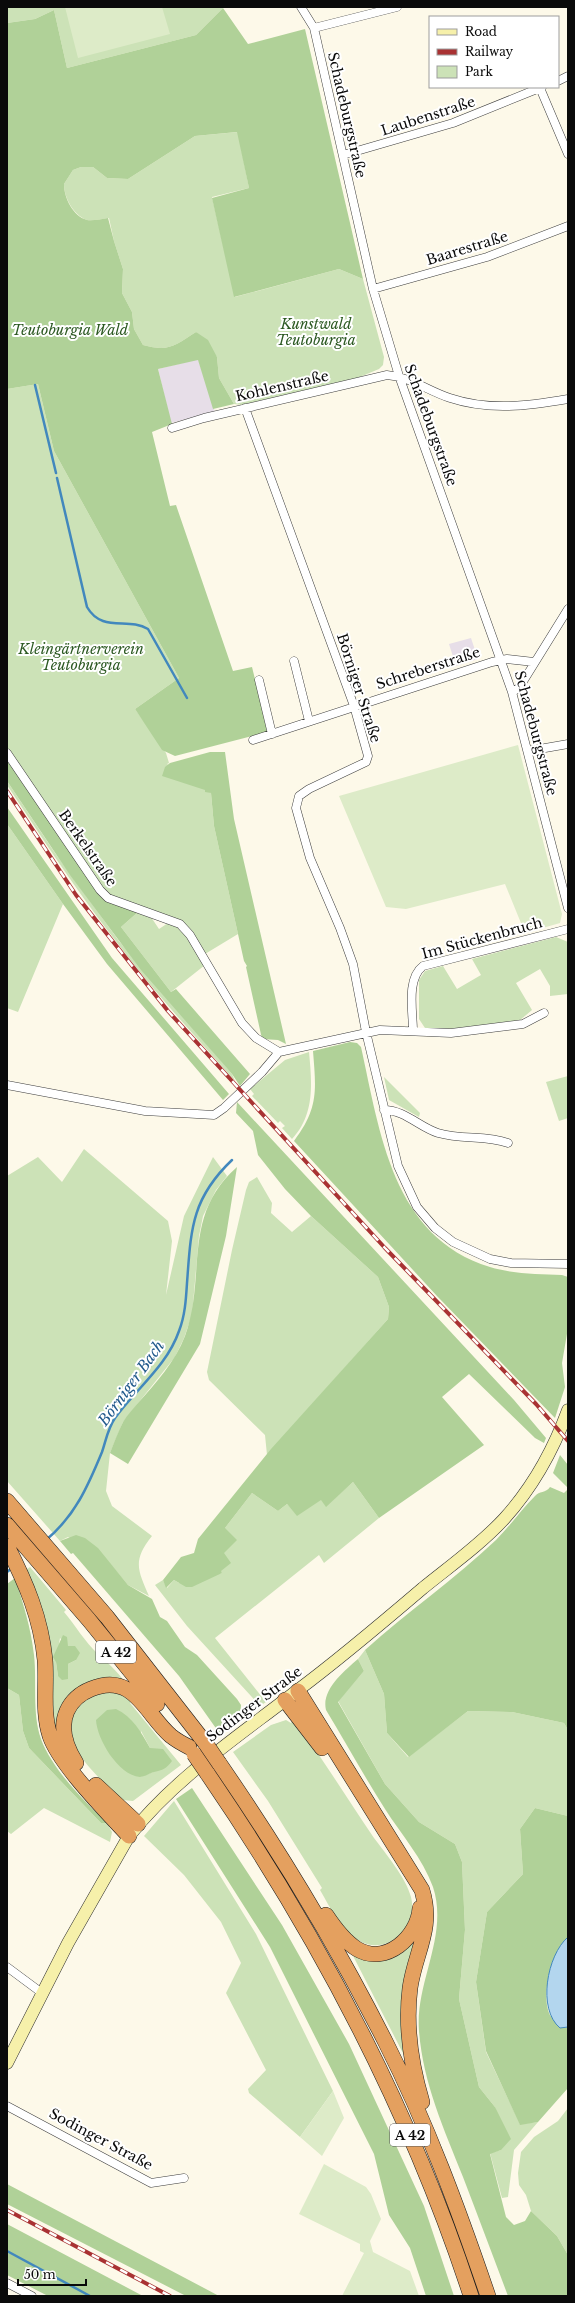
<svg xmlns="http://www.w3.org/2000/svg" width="575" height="2303" font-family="'Libre Baskerville',serif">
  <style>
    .industrial { fill: #e7dee8 }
    .green { fill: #cce2b7; fill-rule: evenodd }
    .forest { fill: #b0d198 }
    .pitch { fill: #ddebc8 }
    .water { fill: #b3d6ee; stroke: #4288bd }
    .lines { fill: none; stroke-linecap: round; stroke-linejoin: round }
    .stream { stroke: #4288bd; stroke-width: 2.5 }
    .street-casing { stroke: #3d3d3d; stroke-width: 9 }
    .secondary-casing { stroke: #2c2c2c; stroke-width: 13 }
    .highway-casing { stroke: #1b1b1b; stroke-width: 16 }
    .street { stroke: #fff; stroke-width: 8 }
    .secondary { stroke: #f6f0aa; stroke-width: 12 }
    .highway { stroke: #e4a05f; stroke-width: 15 }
    .rail-casing { stroke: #a93233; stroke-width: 4 }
    .rail { stroke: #fff; stroke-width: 2.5; stroke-dasharray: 8; stroke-linecap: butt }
    .highway-bridge-casing { stroke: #1b1b1b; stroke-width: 16; stroke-linecap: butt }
    .highway-bridge { stroke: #e4a05f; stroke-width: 15 }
    .labels { text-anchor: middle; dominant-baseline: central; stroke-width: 4; stroke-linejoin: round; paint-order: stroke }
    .shield { fill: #fff; stroke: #545454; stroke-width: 1 }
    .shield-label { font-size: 13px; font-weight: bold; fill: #0a0a0a }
    .street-label { font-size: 14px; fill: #0a0a0a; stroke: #fff }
    .park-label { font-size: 14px; font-style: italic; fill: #2c5922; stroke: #fff }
    .water-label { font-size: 15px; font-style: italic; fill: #225a8c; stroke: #fff }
  </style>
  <rect width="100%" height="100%" fill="#fdf9e9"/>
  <path class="industrial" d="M198 359 215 412 171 423 158 369Z
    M471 638 478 659 456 666 449 644Z"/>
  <path class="green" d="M7 7H222L223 8 196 35 67 68 54 10 35 19 7 23Z
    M238 132 249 188 212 197 235 297 339 269 363 279 384 357 383 365 379 369 355 379 244 405 234 404 219 378 217 357 196 332C174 346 169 352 143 345L134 329 132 312 122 293 123 269 114 241 109 218C102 219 92 221 87 220 73 215 64 197 64 184L73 170 81 167H93L107 178 128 179 195 136Z
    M38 384 54 451 179 678 135 709 166 753 169 763 167 764 211 793 214 826 238 934 205 954 192 933 111 897 102 888 7 748V389Z
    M7 781 55 853 119 941 232 1074 235 1081C194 1035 152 990 115 940 76 890 42 838 7 785Z
    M7 824 63 904 18 1012 7 1008Z
    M138 912 151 917 159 929 168 923 182 930 187 936 205 965 171 992 121 927Z
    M556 937 568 942V994L550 996V986L540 969 516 983 532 1010 519 1021 457 1029 425 1028 419 1019V980L425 971 443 966 457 989 481 975 472 959Z
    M309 1052C312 1083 315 1115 292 1139L282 1128 285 1126 280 1121 278 1123 252 1096 254 1094 250 1089 285 1060Z
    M568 1076V1118L559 1121 546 1082Z
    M384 1077 420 1113 419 1117 389 1100Z
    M84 1149 168 1221 172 1241 166 1295 184 1216 213 1157 227 1176 216 1190 203 1216 199 1236 192 1315 184 1338 175 1357 123 1422 110 1453 106 1491 112 1506 152 1536C132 1561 138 1570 149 1596L128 1585 106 1559 68 1537 60 1541 7 1481V1176L38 1157 62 1182Z
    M257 1177 272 1203 271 1213 292 1232 311 1216 378 1277 389 1307 388 1319 267 1455 265 1435 209 1380 207 1372 232 1250 246 1190 249 1182Z
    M353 1482 379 1518 324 1563 319 1555 215 1638 266 1702 260 1706 187 1626 155 1585 163 1580 167 1588 174 1580 179 1583 222 1573 220 1571 225 1528 252 1493 278 1511 287 1504 297 1515 321 1499 326 1506Z
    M30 1567 66 1610 64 1612C75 1625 85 1642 98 1654 106 1661 117 1671 125 1682L85 1688 57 1743 24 1571ZM60 1638 68 1646 76 1660 68 1664 67 1671 58 1676 56 1662Z
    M365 1650 384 1694 387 1733 408 1757 468 1711 512 1712 564 1723 568 1730V1816L535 1808 520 1829 523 1874 487 1912 476 1982 486 2052 520 2124 538 2122 514 2150 508 2197 502 2198 490 2153 501 2150 495 2107 479 2087 459 1999 465 1930 462 1862 455 1844 419 1822 385 1784 338 1701 364 1671 358 1659Z
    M7 1688 19 1695 23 1731 29 1748 101 1823H107L112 1832 110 1842 44 1808 11 1834 7 1831Z
    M103 1692H115L132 1700 130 1703 181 1765 133 1801 123 1800 118 1797C99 1776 59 1746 74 1714 81 1701 90 1696 103 1692ZM141 1731 150 1748 153 1772 140 1777Z
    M286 1720 291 1723 293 1720 303 1732C328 1767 350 1803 374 1838 386 1854 406 1878 411 1897 419 1927 386 1958 358 1940 340 1930 330 1907 320 1890L322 1888 268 1801 233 1752 271 1725Z
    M174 1801 256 1934 333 2091 300 2137 249 2093 248 2089 266 2070 226 1993 241 1963 221 1922 184 1875 144 1836Z
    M417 1933 408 2063 349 1948 365 1954Z
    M568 2108V2255L557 2236 531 2211 526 2195 519 2185 518 2173 521 2152 534 2137 558 2121Z"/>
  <path class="forest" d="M223 8 248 44 305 29 363 279 339 269 234 297 212 198 249 188 237 132 195 136 128 179 107 178 93 167H81L73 170 64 184C64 198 73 216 87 220 92 221 102 219 108 218L114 241 123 269 122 293 132 312 134 329 143 345C169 352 174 346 196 332L208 340 217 357 219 378 234 404 213 409 198 360 158 369 172 424 152 432 170 506 176 505 233 671 252 667 268 732 175 756 162 750 135 709 179 678 54 451 38 384 7 389V23L35 19 54 10 67 68 196 35Z
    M210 752H225L234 819 286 1044 278 1040 262 1039 246 967 247 966 244 961 214 826 211 793 205 792V790L162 776 165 767 170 763Z
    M7 758 103 899 138 912 121 927 171 992 176 989 250 1074 240 1086 232 1074 141 970 70 875 7 781Z
    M7 807 112 958 229 1094 223 1100 107 964 63 904 7 824Z
    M350 1042 357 1043 361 1047C380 1132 392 1237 490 1267 513 1274 538 1274 562 1275L568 1277V1328L562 1363 565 1387 555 1418 437 1296 294 1141C319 1108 316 1090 313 1051Z
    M237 1102 514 1400 546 1438 544 1443 535 1438 469 1374 442 1397 484 1445 379 1518 353 1482 326 1507 321 1500 297 1516 287 1504 278 1511 252 1493 225 1528 237 1540 224 1553 231 1563 221 1571 222 1573 192 1587H186L174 1580 166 1588 163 1580 181 1557 194 1553 198 1539 271 1449 388 1319 389 1307 378 1277 311 1216 285 1189 258 1155 253 1131 236 1113Z
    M237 1167 226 1236 200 1344 128 1464 110 1453C114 1443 118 1432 123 1422 127 1415 133 1409 138 1403 156 1383 175 1362 185 1336 207 1276 181 1216 237 1167Z
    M560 1455 568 1465V1488L553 1473Z
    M550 1487 564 1493 568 1489V1730L564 1723 512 1712 468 1711 409 1757 387 1733 384 1694 365 1650C407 1612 455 1579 496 1540 510 1526 521 1510 535 1496 539 1491 546 1493 550 1487Z
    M76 1535 85 1538 98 1548 128 1585 152 1599 160 1617 167 1621 185 1647 197 1655 237 1699 241 1705 240 1720 220 1734 179 1676 73 1553 71 1554 60 1541Z
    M15 1578C23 1603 31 1628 34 1655 37 1682 32 1713 41 1739 52 1769 84 1801 107 1823H101L29 1748 23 1731 19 1695 7 1688V1584Z
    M63 1635 67 1637 68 1646H75L80 1653 76 1660 68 1664V1679L62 1680 58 1676 56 1662 53 1657Z
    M358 1659 364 1671 338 1702 385 1784 419 1822 455 1844 462 1862 465 1930 459 1999 479 2087 495 2107 511 2139 501 2150 490 2154 506 2217 514 2225 525 2221 531 2211 557 2236 568 2255V2296H508C493 2256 478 2216 463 2177 444 2129 423 2083 419 2031 415 1982 449 1936 433 1887 423 1859 401 1834 385 1809 364 1776 346 1743 326 1710 321 1690 344 1671 358 1659Z
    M116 1709C133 1717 141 1732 150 1748L163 1749 172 1761C166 1769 163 1770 154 1772 150 1773 144 1777 140 1777 118 1775 97 1739 96 1720L107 1710Z
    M192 1788 282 1925 349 2044 424 2206 454 2296H426L410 2248 389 2215 374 2154 270 1947 176 1799Z
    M535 1808 568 1816V1937C552 1951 541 1993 549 2013 551 2019 560 2024 565 2028L568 2027V2088L538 2122 520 2125 486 2051 476 1982 487 1912 523 1874 520 1829Z
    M7 2184 204 2288 219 2296H186L7 2204Z
    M7 2224 143 2296H48L7 2275Z"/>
  <path class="pitch" d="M65 7H162L170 34 78 58Z
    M518 745 562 914 560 923 525 933 505 884 406 909 386 907 339 796Z
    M333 2091 344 2118 322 2156 300 2137Z
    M324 2164 366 2187 371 2194 381 2219 370 2241 373 2252 410 2271 419 2296H342L364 2253 360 2251V2244L299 2214Z"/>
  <path class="water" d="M568 1937V2027L560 2028C537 2009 547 1955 568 1937Z"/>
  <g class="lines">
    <path class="stream" d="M35 385 56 473
      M57 478 87 607C102 633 128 617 148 629L187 698
      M46 1540C75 1516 88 1486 102 1452 106 1440 108 1428 115 1418 136 1389 167 1366 179 1331 185 1316 186 1299 187 1283 191 1230 191 1199 232 1160
      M7 1572 12 1568
      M7 2251 90 2296"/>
    <defs>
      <path id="street" d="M301 7 314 28 373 289 399 376 512 692 568 908
        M314 28 397 7
        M558 81 568 76
        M540 88 568 154
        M343 155 453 123 542 87
        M373 289 487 257 568 226
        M245 408 354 706 368 756 366 762 309 789 299 796 296 808 310 858 340 928 353 964 366 1032 398 1166 417 1207 435 1228 453 1242 490 1259 511 1263 568 1264
        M172 428 204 418 387 375C411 377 428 391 450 398 489 411 528 406 568 399
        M294 661 309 721
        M259 680 272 734
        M512 692 519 688 568 609
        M253 740 492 662 507 659 534 662
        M528 751 568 744
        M7 753 100 890 108 898 180 924 190 935 242 1023 256 1038 279 1052 380 1030 451 1033 523 1024 544 1013
        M413 1031C413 1012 406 979 423 966L568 929
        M7 1085 145 1111 214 1115 224 1108 262 1072 279 1052
        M384 1110C405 1110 419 1127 438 1133 462 1140 486 1135 508 1143
        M7 1967 42 1993
        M7 2106 151 2183 184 2178
        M7 2283 32 2296"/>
      <path id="secondary" d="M7 2063 68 1943 129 1836C176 1777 239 1736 298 1690 341 1658 382 1623 423 1588 450 1566 480 1545 504 1519 533 1487 553 1451 568 1410"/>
      <path id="highway" d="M7 1501 107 1617 206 1744
        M7 1525 89 1620 157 1704
        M7 1546C26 1583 41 1618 45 1660 47 1686 42 1711 50 1736 60 1765 107 1812 129 1836
        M298 1691 422 1890C434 1929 415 1952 410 1988 405 2028 411 2065 422 2102
        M285 1700 322 1748
        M76 1763C66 1747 59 1729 67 1711 72 1700 81 1693 91 1689 134 1671 146 1715 171 1736 176 1740 183 1744 189 1747
        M219 1763C281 1853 337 1946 386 2043 427 2124 459 2211 488 2296
        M207 1773C318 1935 410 2109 471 2296
        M96 1785 138 1824
        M326 1915C334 1927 344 1941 357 1949 386 1966 418 1937 420 1908"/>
    </defs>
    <use href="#street" class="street-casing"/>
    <use href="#secondary" class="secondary-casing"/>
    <use href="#highway" class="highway-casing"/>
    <use href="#street" class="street"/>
    <use href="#secondary" class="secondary"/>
    <use href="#highway" class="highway"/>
    <defs>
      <path id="rail" d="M7 791 76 895 168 1011 385 1248 536 1404 568 1441
        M7 2210 170 2296"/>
    </defs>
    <use href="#rail" class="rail-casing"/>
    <use href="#rail" class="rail"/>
    <defs>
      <path id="highway-bridge" d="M206 1744 219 1763
        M194 1754 207 1773"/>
    </defs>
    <use href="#highway-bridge" class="highway-bridge-casing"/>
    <use href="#highway-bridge" class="highway-bridge"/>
  </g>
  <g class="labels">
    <g class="shield">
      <rect x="96" y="1641" width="40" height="22" rx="3"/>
      <rect x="390" y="2124" width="40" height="22" rx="3"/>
    </g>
    <g class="shield-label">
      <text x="116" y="1652">A 42</text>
      <text x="410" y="2135">A 42</text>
    </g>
    <g class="street-label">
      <text transform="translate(347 115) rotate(77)">Schadeburgstraße</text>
      <text transform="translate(428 116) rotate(-18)">Laubenstraße</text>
      <text transform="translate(467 248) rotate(-17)">Baarestraße</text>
      <text transform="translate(282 386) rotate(-13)">Kohlenstraße</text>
      <text transform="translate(431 425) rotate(70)">Schadeburgstraße</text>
      <text transform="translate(428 668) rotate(-18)">Schreberstraße</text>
      <text transform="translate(359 688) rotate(72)">Börniger Straße</text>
      <text transform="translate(536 733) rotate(75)">Schadeburgstraße</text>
      <text transform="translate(88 848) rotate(55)">Berkelstraße</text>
      <text transform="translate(482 938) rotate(-15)">Im Stückenbruch</text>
      <text transform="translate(254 1704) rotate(-37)">Sodinger Straße</text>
      <text transform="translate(101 2139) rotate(28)">Sodinger Straße</text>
    </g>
    <g class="park-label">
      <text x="316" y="324">Kunstwald<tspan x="316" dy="16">Teutoburgia</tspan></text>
      <text x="70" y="330">Teutoburgia Wald</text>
      <text x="81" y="649">Kleingärtnerverein<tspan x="81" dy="16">Teutoburgia</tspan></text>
    </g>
    <g class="water-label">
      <text transform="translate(131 1383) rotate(-54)">Börniger Bach</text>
    </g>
  </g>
  <rect width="575" height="2303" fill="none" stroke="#0a0a0a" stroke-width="16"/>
  <rect x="429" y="16" width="130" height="72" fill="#ffffff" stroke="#9d9d9d"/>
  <rect x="437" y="29" width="20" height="6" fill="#f6f0aa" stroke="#9d9d9d"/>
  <text x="465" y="36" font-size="12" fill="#0a0a0a">Road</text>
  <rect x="437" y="49" width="20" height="6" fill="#a93233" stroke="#9d9d9d"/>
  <text x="465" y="56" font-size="12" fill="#0a0a0a">Railway</text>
  <rect x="437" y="66" width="20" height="12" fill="#cce2b7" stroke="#9d9d9d"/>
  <text x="465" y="76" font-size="12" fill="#0a0a0a">Park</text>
  <path d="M18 2279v6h68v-6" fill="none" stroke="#0a0a0a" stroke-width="2"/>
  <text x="24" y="2279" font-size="12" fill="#0a0a0a" stroke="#ffffff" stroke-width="3" paint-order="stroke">50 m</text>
</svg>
